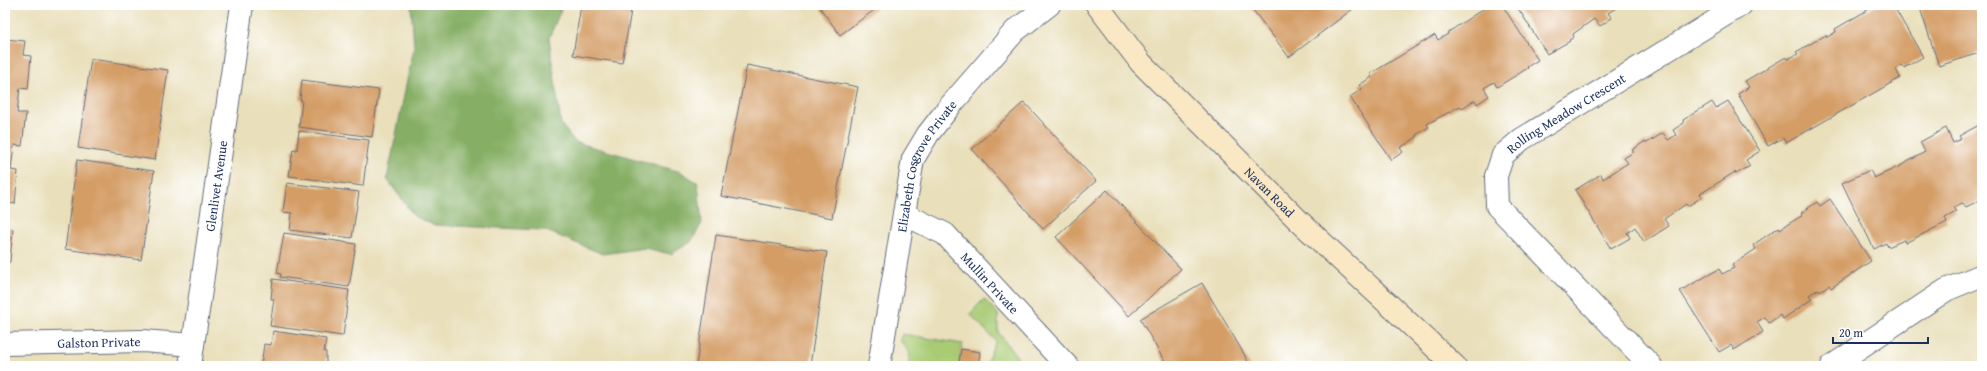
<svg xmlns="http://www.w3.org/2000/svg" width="1987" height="371" font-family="'Gentium Book Plus',serif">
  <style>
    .green { fill: #a8cb73; stroke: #627d68 }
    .forest { fill: #86af65; stroke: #506f62 }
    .building { fill: #d49d66 }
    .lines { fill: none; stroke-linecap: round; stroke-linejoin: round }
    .street-casing { stroke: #636d7e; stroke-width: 24 }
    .secondary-casing { stroke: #636d7e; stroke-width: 24 }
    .street { stroke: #fff; stroke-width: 22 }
    .secondary { stroke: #fae7c3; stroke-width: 22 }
    .labels { text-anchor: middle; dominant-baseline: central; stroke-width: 3.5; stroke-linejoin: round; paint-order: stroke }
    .street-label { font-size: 13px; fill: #1b2f5e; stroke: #fff }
  </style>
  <rect width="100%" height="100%" fill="#fff"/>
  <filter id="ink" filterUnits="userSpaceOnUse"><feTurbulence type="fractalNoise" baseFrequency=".025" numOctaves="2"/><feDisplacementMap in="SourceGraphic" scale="8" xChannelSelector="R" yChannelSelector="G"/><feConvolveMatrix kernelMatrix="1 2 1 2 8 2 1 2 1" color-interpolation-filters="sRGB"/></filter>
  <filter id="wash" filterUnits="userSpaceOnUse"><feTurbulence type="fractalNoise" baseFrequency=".012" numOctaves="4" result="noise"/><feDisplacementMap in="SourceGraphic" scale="16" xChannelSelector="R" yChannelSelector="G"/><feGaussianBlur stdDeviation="0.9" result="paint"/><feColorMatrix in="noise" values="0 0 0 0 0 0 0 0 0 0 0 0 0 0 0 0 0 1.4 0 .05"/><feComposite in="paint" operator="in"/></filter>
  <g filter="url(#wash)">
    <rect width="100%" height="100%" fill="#e9dfba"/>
    <path class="green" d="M984 299 998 314V332L1024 366H985L996 341 970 314Z
      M902 334 963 344 959 362 977 366H908L910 354 900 340Z"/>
    <path class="forest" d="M411 5H563L549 38 561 124 575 142 681 172 698 183 702 223 691 242 671 254 645 248 603 254 544 230 433 225 414 216 387 179 414 46Z"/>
    <g id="blocks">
      <path class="building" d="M581 5H632L622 63 573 55Z
        M818 5H881L840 35Z
        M1249 5H1358L1289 57Z
        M1489 5H1502L1538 60 1527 67 1528 68 1497 87 1494 82 1484 88 1489 96 1477 104 1475 100 1462 108 1460 106 1427 124 1429 127 1416 135 1417 137 1400 148 1403 152 1391 160 1350 97 1362 89 1359 85 1372 77 1370 74 1435 35 1438 40 1448 34 1447 33Z
        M1516 5H1621L1608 13 1612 18 1600 26 1594 19 1573 34 1574 37 1569 40 1570 41 1547 54Z
        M1876 5H1893L1923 57 1904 68 1902 65 1896 69 1900 78 1786 143 1783 138 1768 146 1738 94 1749 87 1745 81 1786 57 1788 59 1798 54 1796 52 1826 35 1827 37 1836 32 1835 29Z
        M1919 5H1982V52L1939 66Z
        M5 39 25 41 23 55 31 56 28 89 20 88 17 113H26L22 146 14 145 11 170 18 171 15 204 8 203 6 221Z
        M91 59 168 70 155 160 78 148Z
        M747 65 858 87 832 218 721 196Z
        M302 80 379 90 372 137 299 127 302 100H300Z
        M1728 101 1760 151 1746 160 1750 166 1736 174 1735 172 1700 194 1702 197 1688 206 1686 204 1664 219 1669 226 1644 242 1635 227 1627 233 1630 238 1611 249 1575 190 1601 174 1603 179 1628 163 1624 158 1634 152 1632 150 1644 142 1647 143 1663 133 1668 140 1676 135 1673 130 1684 123 1683 120 1712 102 1716 108Z
        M1024 102 1096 181 1043 229 972 149Z
        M1979 125 1982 131V199L1966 207 1963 203 1953 207 1956 212 1945 218 1947 222 1905 243 1904 240 1888 247 1886 243 1874 249 1842 183 1870 170 1874 178 1900 166 1925 152 1920 142 1946 128 1953 143 1961 139 1959 136Z
        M299 131 369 140 363 186 289 176 293 149 297 150Z
        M77 160 154 171 141 260 65 249Z
        M287 183 359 192 352 238 290 230 292 213 283 212Z
        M1107 190 1181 269 1129 316 1056 237Z
        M1830 199 1871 261 1831 288 1829 285 1820 291 1819 289 1809 295 1812 299 1783 319 1780 315 1769 323 1765 317 1757 322 1763 332 1734 350 1731 345 1719 352 1680 291 1719 269 1722 274 1734 268 1732 265 1756 249 1753 245 1779 227 1780 229 1803 215 1801 213 1817 202 1820 206Z
        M5 228 13 229 10 262 5 261Z
        M284 233 356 244 349 287 280 277 281 274 277 273Z
        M716 235 827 252 810 366H696Z
        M273 279 349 290 343 336 270 326 274 299H271Z
        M1202 283 1244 354 1250 366H1167L1154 343 1140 319Z
        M273 331 326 339 324 352H326V366H261L264 344 271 345Z
        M961 349 980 352 978 366 959 362Z"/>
    </g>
  </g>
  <g filter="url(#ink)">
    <use href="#blocks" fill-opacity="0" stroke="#636d7e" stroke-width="1"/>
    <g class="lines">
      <defs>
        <g id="street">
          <path id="s1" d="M904 214 945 234 1067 366"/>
          <path id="s2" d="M5 344 143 341 193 345"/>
          <path id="s3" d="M190 366 242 5"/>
          <path id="s4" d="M879 366 913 159 928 134 950 106 1015 31 1049 5"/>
          <path id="s5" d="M1651 366 1497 206 1496 176 1503 155 1522 139 1741 5"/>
          <path d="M1832 366 1946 290 1982 275"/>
        </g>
        <g id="secondary">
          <path id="s6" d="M1097 5 1141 63 1300 222 1455 366"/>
        </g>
      </defs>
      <use href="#street" class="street-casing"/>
      <use href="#secondary" class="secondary-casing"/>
      <use href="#street" class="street"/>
      <use href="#secondary" class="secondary"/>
    </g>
  </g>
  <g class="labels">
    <g class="street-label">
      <text stroke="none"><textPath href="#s5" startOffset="350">Rolling Meadow Crescent</textPath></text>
      <text stroke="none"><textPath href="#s4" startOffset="208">Elizabeth Cosgrove Private</textPath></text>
      <text stroke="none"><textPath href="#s3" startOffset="182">Glenlivet Avenue</textPath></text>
      <text stroke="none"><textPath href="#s6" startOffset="255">Navan Road</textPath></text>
      <text stroke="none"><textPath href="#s1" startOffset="112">Mullin Private</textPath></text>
      <text stroke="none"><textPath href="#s2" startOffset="94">Galston Private</textPath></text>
    </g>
  </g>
  <rect width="1987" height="371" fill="none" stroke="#fff" stroke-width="20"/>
  <path d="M1833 337v6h95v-6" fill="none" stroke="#1b2f5e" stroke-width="2"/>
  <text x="1839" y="337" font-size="12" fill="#1b2f5e" stroke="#ffffff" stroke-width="3" paint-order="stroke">20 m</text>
</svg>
